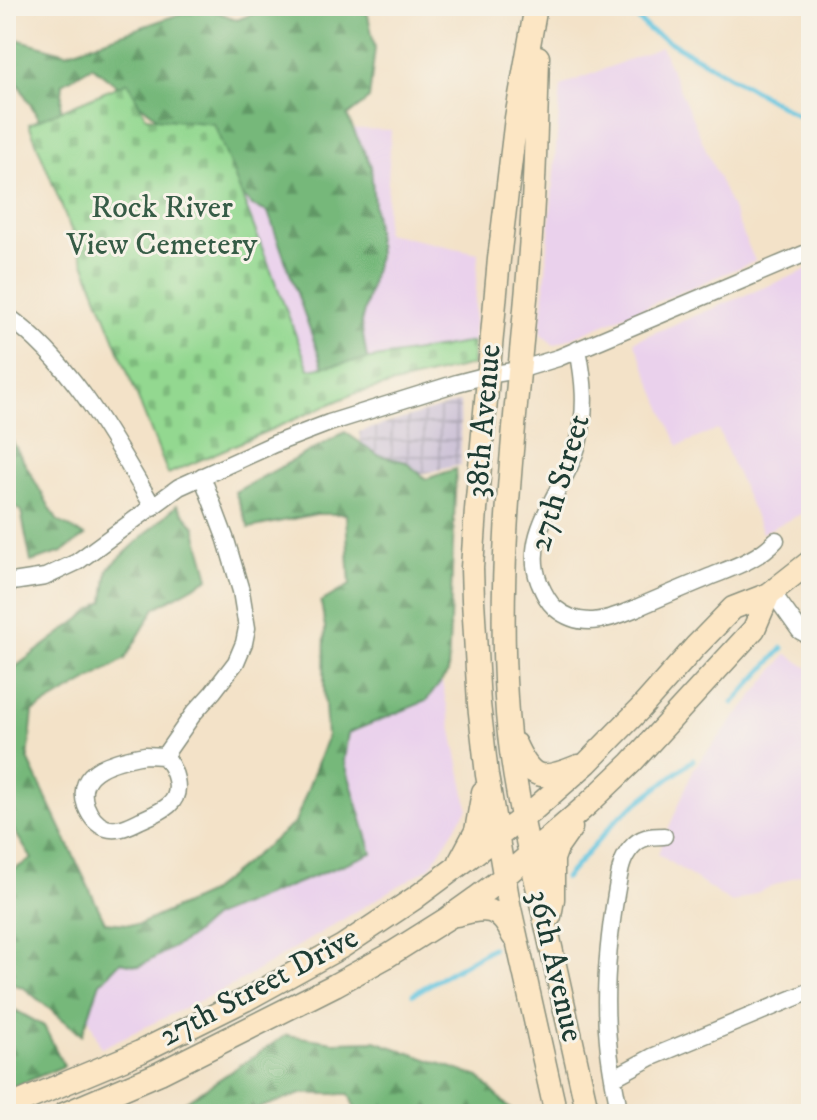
<svg xmlns="http://www.w3.org/2000/svg" width="817" height="1120" font-family="'IM FELL DW Pica',serif">
  <style>
    .built { fill: #ead1ec }
    .industrial { fill: url(#industrial-grid) }
    .forest { fill: url(#forest-firs); stroke: #4a7a57; stroke-width: 2 }
    .cemetery { fill: url(#cemetery-stones); stroke: #598a62; stroke-width: 2 }
    .lines { fill: none; stroke-linecap: round; stroke-linejoin: round }
    .stream { stroke: #61c4df; stroke-width: 5 }
    .street-casing { stroke: #89907e; stroke-width: 19 }
    .secondary-casing { stroke: #89907e; stroke-width: 25 }
    .street { stroke: #fff; stroke-width: 16 }
    .secondary { stroke: #fce6c4; stroke-width: 22 }
    .labels { text-anchor: middle; dominant-baseline: central; stroke-width: 6; stroke-linejoin: round; paint-order: stroke }
    .park-label { font-size: 32px; fill: #365c46; stroke: #f7f3e8 }
    .street-label { font-size: 32px; fill: #1f3d34; stroke: #f7f3e8 }
  </style>
  <defs>
    <pattern id="industrial-grid" width="8" height="8" patternUnits="userSpaceOnUse" patternTransform="scale(2)"><rect width="8" height="8" fill="#cabfd6"/><path d="M0 4h8M4 0v8" fill="none" stroke="#a39cae"/></pattern>
    <pattern id="forest-firs" width="22" height="20" patternUnits="userSpaceOnUse" patternTransform="scale(2)"><rect width="22" height="20" fill="#76b87a"/><path d="M5 1l3.5 6h-7zM16 11l3.5 6h-7z" fill="#609765"/></pattern>
    <pattern id="cemetery-stones" width="16" height="16" patternUnits="userSpaceOnUse" patternTransform="scale(2)"><rect width="16" height="16" fill="#93d890"/><path d="M2 7V4a2 2 0 0 1 4 0v3zM10 15v-3a2 2 0 0 1 4 0v3z" fill="#7eba7d"/></pattern>
  </defs>
  <rect width="100%" height="100%" fill="#f7f3e8"/>
  <filter id="ink" filterUnits="userSpaceOnUse"><feTurbulence type="fractalNoise" baseFrequency=".0125" numOctaves="2"/><feDisplacementMap in="SourceGraphic" scale="16" xChannelSelector="R" yChannelSelector="G"/><feConvolveMatrix kernelMatrix="1 2 1 2 8 2 1 2 1" color-interpolation-filters="sRGB"/></filter>
  <filter id="wash" filterUnits="userSpaceOnUse"><feTurbulence type="fractalNoise" baseFrequency=".006" numOctaves="4" result="noise"/><feDisplacementMap in="SourceGraphic" scale="32" xChannelSelector="R" yChannelSelector="G"/><feGaussianBlur stdDeviation="1.8" result="paint"/><feColorMatrix in="noise" values="0 0 0 0 0 0 0 0 0 0 0 0 0 0 0 0 0 1.4 0 .05"/><feComposite in="paint" operator="in"/></filter>
  <g filter="url(#wash)">
    <rect width="100%" height="100%" fill="#f3e2c8"/>
    <path class="built" d="M661 47 755 261 554 345 541 334 561 86Z
      M214 124 391 130 385 233 478 253 473 342 309 369Z
      M811 268V509L762 533 718 429 678 446 634 341Z
      M787 654 811 670V870L732 903 658 854 694 768Z
      M438 663 468 808 430 867 235 984 101 1048 71 974 363 844 325 707Z"/>
    <path class="industrial" d="M460 402 461 465 370 485 359 432Z"/>
    <path class="forest" d="M203 6 237 20 273 6H366L375 48 369 99 347 116 371 166 378 256 361 323 368 365 325 372 268 212 252 206 213 162 92 66 63 83 59 128 45 130 15 78 6 69V36L66 53Z
      M345 432 378 455 406 462 426 479 456 469 448 673 426 701 348 733 344 760 372 853 213 917 188 939 140 966 120 962 100 983 82 1035 24 988 6 982V874L32 859 6 818V674L104 601 108 569 177 505 195 527 209 578 155 608 125 659 33 712 28 759 105 922 138 925 207 894 295 823 327 737 324 687 325 627 321 602 350 585 346 514H316L249 528 235 492Z
      M12 441 57 520 85 536 62 552 31 562 21 511 6 502V443Z
      M6 1005 44 1026 64 1066 6 1090Z
      M286 1035 334 1042 375 1041 479 1077 515 1114H357L349 1094H301L240 1114H167Z"/>
    <path class="cemetery" d="M128 82 146 117 214 124 309 369 473 342 472 365 353 394 168 474 29 124Z"/>
    <g class="lines">
      <path class="stream" d="M620 6 633 14 649 30 811 123
        M733 703 783 648
        M565 878 619 817 693 760
        M413 994 492 948"/>
    </g>
  </g>
  <g filter="url(#ink)">
    <g class="lines">
      <defs>
        <path id="street" d="M6 315C72 362 113 438 153 507
          M578 349C584 380 587 408 579 440 568 487 520 531 539 582 543 591 547 601 555 608 580 629 606 621 634 609 659 598 683 588 707 578 731 568 758 560 776 540
          M6 583 45 577 77 562 179 487 274 444 329 423 457 383 488 375 519 370 558 358 811 251
          M772 592 800 631 811 637
          M145 755 164 756C175 769 184 792 169 805 161 812 150 816 141 820 131 825 118 832 106 828 97 825 90 816 86 806 73 769 117 760 145 755Z
          M164 756 194 713 213 692 236 662 244 643 247 628 241 591 226 540 202 476
          M613 1078 652 1057 811 991
          M620 1114C615 1090 610 1066 608 1041 603 992 608 942 616 894 619 878 620 860 631 848 640 837 650 836 664 836"/>
        <path id="secondary" d="M536 6 516 118 499 259 476 510 472 568 473 600 479 704 487 775 509 904 556 1114
          M538 57C536 134 534 211 527 287 515 424 497 560 506 698 510 775 529 850 546 925 560 988 574 1051 588 1114
          M515 744C532 781 541 781 578 766
          M460 861 476 831 483 792
          M457 915C486 907 499 906 513 936
          M550 916 553 899V859L557 848 571 828
          M6 1108 140 1052 245 1000 343 946 415 898 532 811 587 763 640 709 695 647 733 608 769 594 811 561
          M64 1114 160 1073 335 985 386 957 448 918 476 898 504 877 588 804 631 763 754 629 769 594"/>
      </defs>
      <use href="#street" class="street-casing"/>
      <use href="#secondary" class="secondary-casing"/>
      <use href="#street" class="street"/>
      <use href="#secondary" class="secondary"/>
    </g>
  </g>
  <g class="labels">
    <g class="park-label">
      <text x="162" y="208">Rock River<tspan x="162" dy="37">View Cemetery</tspan></text>
    </g>
    <g class="street-label">
      <text transform="translate(484 421) rotate(-85)">38th Avenue</text>
      <text transform="translate(560 483) rotate(-73)">27th Street</text>
      <text transform="translate(555 966) rotate(77)">36th Avenue</text>
      <text transform="translate(259 987) rotate(-28)">27th Street Drive</text>
    </g>
  </g>
  <rect width="817" height="1120" fill="none" stroke="#f7f3e8" stroke-width="32"/>
</svg>
